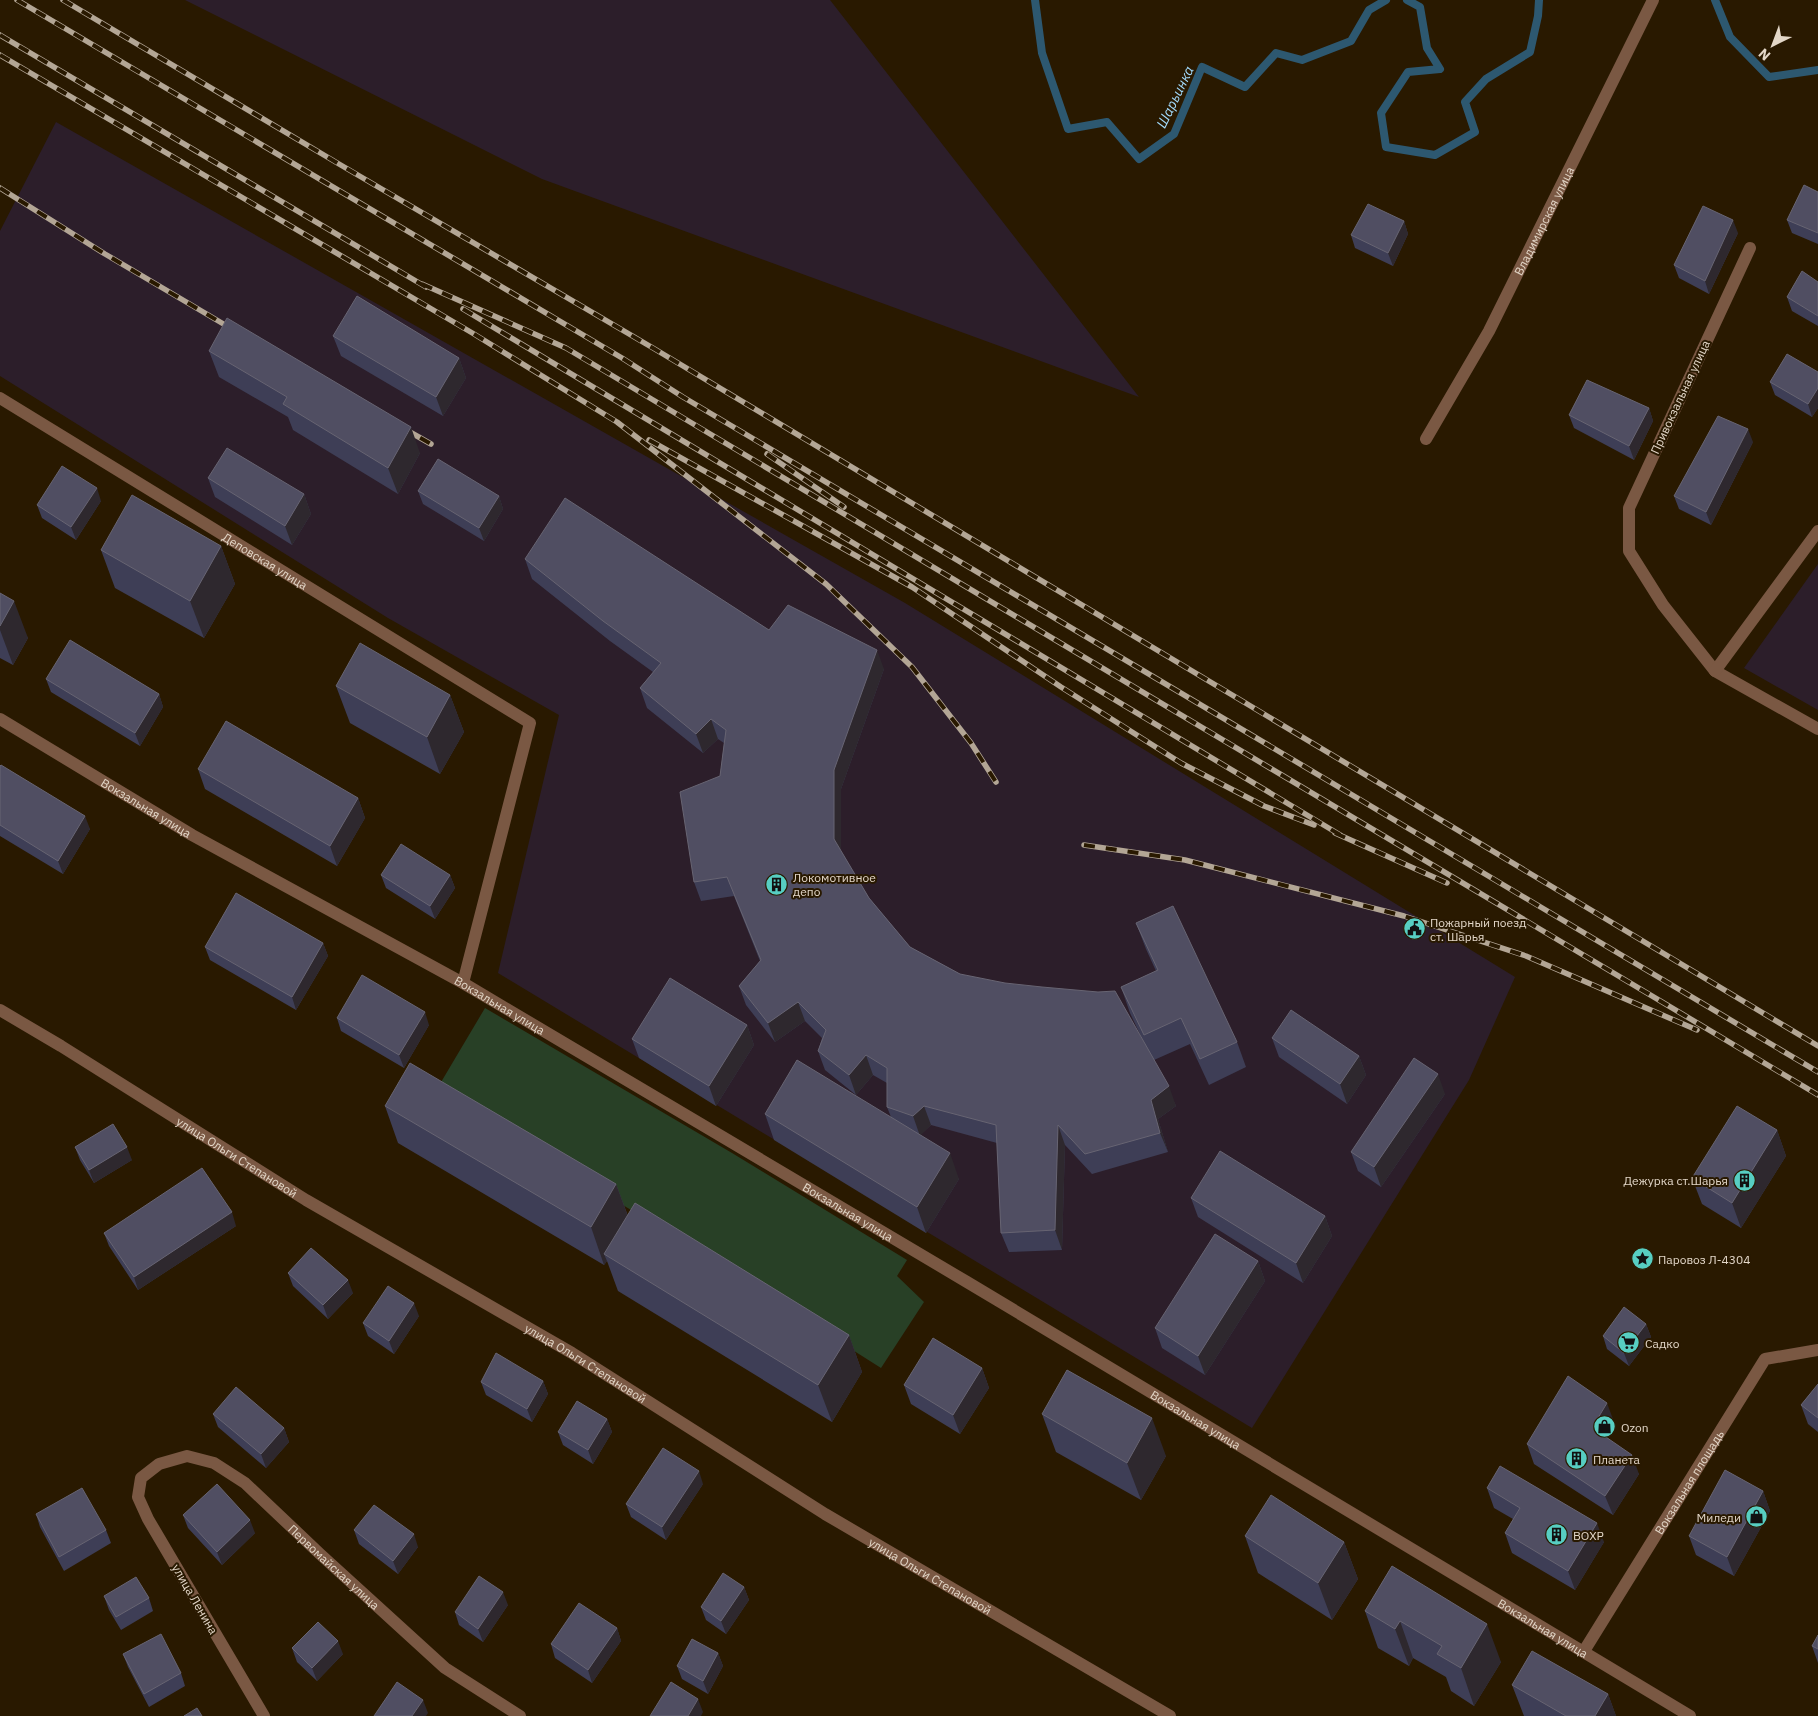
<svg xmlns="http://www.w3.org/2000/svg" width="1818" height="1716" font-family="'IBM Plex Sans',sans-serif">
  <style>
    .industrial { fill: #2c1e2a }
    .green { fill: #284026 }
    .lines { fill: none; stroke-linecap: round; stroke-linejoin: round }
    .stream { stroke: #2d5870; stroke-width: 8 }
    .minor { stroke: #7a5843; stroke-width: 12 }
    .rail-casing { stroke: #b3a695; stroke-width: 5.5 }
    .rail { stroke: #291900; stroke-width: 4; stroke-dasharray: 11; stroke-linecap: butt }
    .wall { fill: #3e3e56 }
    .shaded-wall { fill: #2e282e }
    .building { fill: #504e62; stroke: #676472 }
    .labels { text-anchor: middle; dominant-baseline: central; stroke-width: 4; stroke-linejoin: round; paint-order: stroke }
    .street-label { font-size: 12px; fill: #e3d7c8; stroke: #291900 }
    .poi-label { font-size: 12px; fill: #e3d7c8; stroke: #291900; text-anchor: start }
    .water-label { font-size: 14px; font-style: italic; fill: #a2dafb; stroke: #291900 }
  </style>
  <rect width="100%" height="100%" fill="#291900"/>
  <path class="industrial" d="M185 0H830L1139 397 542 179Z
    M56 122 905 603 1515 977 1469 1080 1252 1428 498 973 559 715 388 618 0 376V231Z
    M1818 564V710L1744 668Z"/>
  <path class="green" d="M485 1008 732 1153 907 1260 897 1276 924 1302 881 1368 638 1214 434 1094Z"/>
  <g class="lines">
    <path class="stream" d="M1035 0 1042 53 1068 129 1107 122 1139 159 1174 134 1202 67 1245 87 1276 53 1302 60 1351 41 1369 10 1386 0
      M1407 0 1420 7 1427 48 1440 69 1408 72 1381 113 1386 147 1435 155 1475 132 1465 102 1486 79 1530 52 1538 16 1539 0
      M1715 0 1730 37 1769 77 1818 70"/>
    <g class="minor">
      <path d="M1750 248 1629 508V551L1663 605 1715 671 1818 729"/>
      <path id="s1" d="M0 398 530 723 463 983"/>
      <path id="s2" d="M1426 439 1489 331 1653 0"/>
      <path d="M1715 671 1818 531"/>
      <path id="s3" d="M0 719 192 835 463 983 967 1282 1690 1716"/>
      <path id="s4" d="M0 1010 61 1046 306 1200 572 1353 825 1514 1170 1716"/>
      <path id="s5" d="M1584 1651 1765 1359 1818 1350"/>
      <path id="s6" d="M264 1716 148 1519 138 1497 141 1478 159 1464 187 1456 214 1463 245 1483 320 1554 445 1668 520 1716"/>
    </g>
    <defs>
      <path id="rail" d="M17 0 622 358 683 397 1818 1072
        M63 0 339 164 653 348 1818 1046
        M0 35 426 287
        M0 55 474 334 617 422 826 584 912 667 971 743 996 782
        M0 188 105 254 237 332
        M422 284 566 348 1818 1095
        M463 309 1342 836
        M401 427 431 444
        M649 440 912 587 1061 687 1181 763 1264 806 1314 825
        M767 454 844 507
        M1335 833 1447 883
        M1084 845 1185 860 1404 916 1526 956 1697 1030"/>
    </defs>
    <use href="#rail" class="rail-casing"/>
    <use href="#rail" class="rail"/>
  </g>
  <path class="wall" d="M1818 192V244L1792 233 1787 220Z
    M1404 221 1408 234 1393 266 1355 248 1351 235Z
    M1738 233 1709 294 1679 278 1674 265Z
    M1818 282V326L1792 311 1787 297Z
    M333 336 459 358 466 378 443 416 341 356Z
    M209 351 420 453 398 494 293 430 288 417 219 377Z
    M1818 372V408L1812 417 1775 395 1770 382Z
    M1649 408 1653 421 1634 460 1574 428 1569 415Z
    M1753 442 1711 525 1679 509 1674 496Z
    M208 478 304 494 311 514 292 545 215 497Z
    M418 491 499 496 503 509 484 541 423 504Z
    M101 501 76 540 42 518 37 505Z
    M221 546 235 584 204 638 115 588 101 550Z
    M525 559 769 630 884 669 841 789V851L869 898 910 947 960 974 1145 1045 1130 1013 1121 987 1156 971 1146 949 1136 923 1237 1042 1246 1067 1209 1085 1190 1044 1154 1060 1176 1106 1158 1119 1168 1152 1092 1174 1065 1145 1062 1250 1009 1252 1001 1233 997 1143 931 1125 920 1135 959 1179 926 1233 774 1140 765 1114 891 1117 887 1107V1083L873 1075 856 1095 825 1070 818 1051 822 1038 805 1021 775 1042 746 1005 739 986 760 961 734 896 701 901 694 882 720 776 724 743 718 739 703 753 647 708 640 688 653 672 610 641 532 579Z
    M0 593 28 638 13 665 0 658Z
    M46 679 159 694 163 707 140 746 51 692Z
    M336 686 450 695 464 732 440 774 350 723Z
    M0 766 90 829 63 874 0 836Z
    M198 769 358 798 365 818 337 866 205 789Z
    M381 875H450L455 888 435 919 386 888Z
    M323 943 328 956 296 1010 210 960 205 947Z
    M337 1018 429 1025 404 1068 341 1031Z
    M747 1025 754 1045 716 1106 639 1058 632 1039Z
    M1272 1038 1359 1056 1366 1075 1347 1104 1279 1057Z
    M1445 1094 1381 1187 1358 1171 1351 1152Z
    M385 1106 616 1184 628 1216 849 1335 862 1372 832 1422 618 1291 607 1261 604 1265 398 1143Z
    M1777 1130 1786 1156 1741 1228 1702 1204 1692 1178Z
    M75 1147 132 1160 94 1183 80 1160Z
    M1191 1198 1325 1216 1332 1236 1303 1283 1198 1217Z
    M236 1226 138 1290 109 1246 104 1233Z
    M1258 1261 1265 1281 1205 1375 1162 1348 1155 1328Z
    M288 1273 353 1293 328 1319 293 1286Z
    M419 1316 394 1354 368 1336 363 1323Z
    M1646 1324 1651 1337 1629 1366 1607 1349 1603 1336Z
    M982 1368 989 1388 960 1434 911 1404 904 1385Z
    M543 1381 548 1394 532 1422 486 1395 481 1382Z
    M1818 1384V1432L1808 1424 1801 1405Z
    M213 1414 284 1428 289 1442 266 1468 218 1427Z
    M1042 1414 1166 1456 1141 1500 1056 1452Z
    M607 1419 612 1432 593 1464 563 1445 558 1432Z
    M1614 1422 1606 1436 1639 1474 1613 1515 1534 1464 1527 1444Z
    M703 1484 666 1540 631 1517 626 1504Z
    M1487 1488 1604 1542 1575 1590 1512 1553 1505 1533 1513 1519 1494 1508Z
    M1763 1491 1770 1511 1734 1576 1696 1555 1689 1536Z
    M36 1514 106 1530 111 1543 64 1571 40 1527Z
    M183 1515 255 1533 222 1565 188 1528Z
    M354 1530 418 1547 398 1574 359 1544Z
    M1245 1536 1344 1542 1358 1579 1332 1620 1258 1573Z
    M1392 1566 1501 1662 1474 1706 1451 1691 1446 1677 1413 1658 1409 1666 1378 1648 1365 1611Z
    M744 1587 749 1600 726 1634 706 1620 701 1607Z
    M104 1596 149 1598 153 1611 121 1630 109 1610Z
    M508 1605 483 1642 459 1625 455 1612Z
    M617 1628 621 1641 592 1683 555 1658 551 1644Z
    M1818 1635V1663L1812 1646Z
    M292 1648 343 1654 317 1681 297 1662Z
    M718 1653 723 1666 708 1694 682 1679 677 1666Z
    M123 1654 181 1673 185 1686 149 1707 128 1667Z
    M1512 1685 1608 1694 1616 1716H1524Z"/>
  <path class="shaded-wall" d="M1733 220 1738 233 1709 294 1705 281Z
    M1404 221 1408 234 1393 266 1388 253Z
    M459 358 466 378 443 416 436 397Z
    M1818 388V408L1812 417 1808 404Z
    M1649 408 1653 421 1634 460 1629 446Z
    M411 427 420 453 398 494 388 468Z
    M1748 429 1753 442 1711 525 1706 512Z
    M97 488 101 501 76 540 71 527Z
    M304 494 311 514 292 545 285 526Z
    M499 496 503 509 484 541 479 528Z
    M221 546 235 584 204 638 190 601Z
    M14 601 28 638 13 665 0 630V626Z
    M877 650 884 669 841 789V858L834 839V770Z
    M159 694 163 707 140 746 135 733Z
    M450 695 464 732 440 774 427 737Z
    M711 719 718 739 703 753 696 734Z
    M358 798 365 818 337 866 330 846Z
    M85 816 90 829 63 874 58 861Z
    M450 875 455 888 435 919 430 906Z
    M323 943 328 956 296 1010 292 997Z
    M798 1002 805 1021 775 1042 768 1023Z
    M425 1012 429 1025 404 1068 399 1055Z
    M747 1025 754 1045 716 1106 709 1086Z
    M866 1055 873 1075 856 1095 849 1075Z
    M1359 1056 1366 1075 1347 1104 1340 1084Z
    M1438 1074 1445 1094 1381 1187 1374 1167Z
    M1169 1086 1176 1106 1158 1119 1168 1152 1160 1133 1151 1100Z
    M924 1106 931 1125 920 1136 913 1116Z
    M1058 1125 1065 1145 1062 1250 1055 1230Z
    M1777 1130 1786 1156 1741 1228 1732 1203Z
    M127 1147 132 1160 94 1183 89 1170Z
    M950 1153 959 1179 926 1233 917 1207Z
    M616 1184 630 1222 604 1254 607 1261 604 1265 591 1227Z
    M232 1212 236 1226 138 1290 134 1277Z
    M1325 1216 1332 1236 1303 1283 1296 1263Z
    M1258 1261 1265 1281 1205 1375 1198 1356Z
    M348 1280 353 1293 328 1319 323 1305Z
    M414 1303 419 1316 394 1354 389 1341Z
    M1646 1324 1651 1337 1629 1366 1624 1353Z
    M849 1335 862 1372 832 1422 818 1385Z
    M982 1368 989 1388 960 1434 953 1415Z
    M543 1381 548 1394 532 1422 527 1409Z
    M1607 1403 1614 1422 1605 1437 1603 1435 1598 1418Z
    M1152 1418 1166 1456 1141 1500 1127 1463Z
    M607 1419 612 1432 593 1464 588 1450Z
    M284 1428 289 1442 266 1468 261 1454Z
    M1632 1455 1639 1474 1613 1515 1605 1496Z
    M699 1471 703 1484 666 1540 662 1527Z
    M1763 1491 1770 1511 1734 1576 1727 1557Z
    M250 1520 255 1533 222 1565 217 1552Z
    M1597 1523 1604 1542 1575 1590 1568 1571Z
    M414 1534 418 1547 398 1574 393 1561Z
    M1344 1542 1358 1579 1332 1620 1318 1583Z
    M744 1587 749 1600 726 1634 721 1621Z
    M503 1592 508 1605 483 1642 478 1629Z
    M1400 1621 1413 1658 1409 1666 1395 1629Z
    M1487 1624 1501 1662 1474 1706 1461 1668Z
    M617 1628 621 1641 592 1683 588 1670Z
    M338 1641 343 1654 317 1681 312 1668Z
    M718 1653 723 1666 708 1694 703 1681Z
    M1608 1694 1616 1716H1595Z
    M698 1699 703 1712 701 1716H688Z
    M423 1700 428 1713 426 1716H412Z"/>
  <path class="building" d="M1804 185 1818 192V233L1787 220Z
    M1368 204 1404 221 1388 253 1351 235Z
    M1703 206 1733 220 1705 281 1674 265Z
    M1802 271 1818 282V316L1787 297Z
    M357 296 459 358 436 397 333 336Z
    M227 318 411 427 388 468 283 404 287 397 209 351Z
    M1787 354 1818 372V388L1808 404 1770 382Z
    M1587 380 1649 408 1629 446 1569 415Z
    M1718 416 1748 429 1706 512 1674 496Z
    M227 448 304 494 285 526 208 478Z
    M438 459 499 496 479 528 418 491Z
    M62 466 97 488 71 527 37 505Z
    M132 495 221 546 190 601 101 550Z
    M565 498 769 630 788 605 877 650 834 770V839L869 898 910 947 960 974 1005 983 1042 987 1098 992 1115 991 1169 1086 1151 1100 1160 1133 1085 1154 1058 1125 1055 1230 1001 1233 996 1125 924 1106 913 1116 887 1107V1068L866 1055 849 1075 818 1051 826 1030 798 1002 768 1023 739 986 761 960 727 877 694 882 680 792 720 776 726 730 711 719 696 734 640 688 661 663 603 621 525 559Z
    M0 593 14 601 0 626Z
    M70 640 159 694 135 733 46 679Z
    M360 643 450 695 427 737 336 686Z
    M226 721 358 798 330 846 198 769Z
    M1 765 85 816 58 861 0 825V766Z
    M401 844 450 875 430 906 381 875Z
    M236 893 323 943 292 997 205 947Z
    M1173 906 1237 1042 1200 1059 1181 1018 1144 1035 1121 987 1158 970 1136 923Z
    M362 975 425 1012 399 1055 337 1018Z
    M670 978 747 1025 709 1086 632 1039Z
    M1291 1010 1359 1056 1340 1084 1272 1038Z
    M1414 1058 1438 1074 1374 1167 1351 1152Z
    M797 1060 950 1153 917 1207 765 1114Z
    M410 1063 616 1184 591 1227 385 1106Z
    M1737 1106 1777 1130 1732 1203 1692 1178Z
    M113 1124 127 1147 89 1170 75 1147Z
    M1220 1151 1325 1216 1296 1263 1191 1198Z
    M202 1168 232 1212 134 1277 104 1233Z
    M635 1203 849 1335 818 1385 604 1254Z
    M1215 1234 1258 1261 1198 1356 1155 1328Z
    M311 1248 348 1280 323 1305 288 1273Z
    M388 1286 414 1303 389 1341 363 1323Z
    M1624 1307 1646 1324 1624 1353 1603 1336Z
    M933 1338 982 1368 953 1415 904 1385Z
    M496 1353 543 1381 527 1409 481 1382Z
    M1067 1370 1152 1418 1127 1463 1042 1414Z
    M1568 1376 1607 1403 1598 1418 1603 1435 1632 1455 1605 1496 1527 1444Z
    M1818 1384V1418L1801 1405Z
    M236 1387 284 1428 261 1454 213 1414Z
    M577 1401 607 1419 588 1450 558 1432Z
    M663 1448 699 1471 662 1527 626 1504Z
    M1500 1466 1597 1523 1568 1571 1505 1533 1520 1508 1487 1488Z
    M1725 1470 1763 1491 1727 1557 1689 1536Z
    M217 1484 250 1520 217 1552 183 1515Z
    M82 1488 106 1530 59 1557 36 1514Z
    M1271 1495 1344 1542 1318 1583 1245 1536Z
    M374 1505 414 1534 393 1561 354 1530Z
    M1392 1566 1487 1624 1461 1668 1437 1654 1442 1646 1400 1621 1395 1629 1365 1611Z
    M723 1573 744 1587 721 1621 701 1607Z
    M479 1576 503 1592 478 1629 455 1612Z
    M136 1577 149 1598 116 1617 104 1596Z
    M579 1603 617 1628 588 1670 551 1644Z
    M318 1622 338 1641 312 1668 292 1648Z
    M161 1634 181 1673 144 1694 123 1654Z
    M1818 1635V1649L1812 1646Z
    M692 1639 718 1653 703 1681 677 1666Z
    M1532 1651 1608 1694 1595 1716H1566L1512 1685Z
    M397 1682 423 1700 412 1716H374Z
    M671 1682 698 1699 688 1716H650Z
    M197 1708 202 1716H184Z"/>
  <defs>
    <symbol id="building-disc" viewBox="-11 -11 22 22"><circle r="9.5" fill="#57cec2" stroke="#291900"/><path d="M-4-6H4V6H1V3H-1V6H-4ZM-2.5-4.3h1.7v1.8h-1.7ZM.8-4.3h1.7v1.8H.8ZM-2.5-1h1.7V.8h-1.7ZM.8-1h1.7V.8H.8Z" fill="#111"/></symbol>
    <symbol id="civic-disc" viewBox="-11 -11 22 22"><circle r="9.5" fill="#57cec2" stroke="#291900"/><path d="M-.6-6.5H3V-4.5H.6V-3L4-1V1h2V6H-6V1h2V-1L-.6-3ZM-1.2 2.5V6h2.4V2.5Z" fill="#111"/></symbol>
    <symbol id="sight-disc" viewBox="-11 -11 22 22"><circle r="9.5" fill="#57cec2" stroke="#291900"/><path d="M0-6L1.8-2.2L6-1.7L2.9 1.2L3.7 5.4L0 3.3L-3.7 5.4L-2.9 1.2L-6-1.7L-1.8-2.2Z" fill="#111"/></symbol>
    <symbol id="supermarket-disc" viewBox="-11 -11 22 22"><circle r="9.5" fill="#57cec2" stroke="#291900"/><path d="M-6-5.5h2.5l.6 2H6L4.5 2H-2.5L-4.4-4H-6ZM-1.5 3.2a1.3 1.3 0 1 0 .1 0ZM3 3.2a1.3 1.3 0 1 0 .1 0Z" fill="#111"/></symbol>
    <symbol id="shop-disc" viewBox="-11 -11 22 22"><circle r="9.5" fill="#57cec2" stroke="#291900"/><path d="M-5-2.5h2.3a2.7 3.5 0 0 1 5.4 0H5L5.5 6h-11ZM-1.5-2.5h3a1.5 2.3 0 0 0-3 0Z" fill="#111"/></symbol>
  </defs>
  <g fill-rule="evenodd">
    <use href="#building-disc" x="764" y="872" width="25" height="25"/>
    <use href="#civic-disc" x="1402" y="916" width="25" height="25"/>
    <use href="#building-disc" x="1732" y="1168" width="25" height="25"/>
    <use href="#sight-disc" x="1630" y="1246" width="25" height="25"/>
    <use href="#supermarket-disc" x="1616" y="1330" width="25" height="25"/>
    <use href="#shop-disc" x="1592" y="1414" width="25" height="25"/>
    <use href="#building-disc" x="1564" y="1446" width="25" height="25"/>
    <use href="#shop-disc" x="1744" y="1504" width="25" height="25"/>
    <use href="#building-disc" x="1544" y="1522" width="25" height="25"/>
  </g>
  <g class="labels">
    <g class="street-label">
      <text stroke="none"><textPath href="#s2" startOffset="248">Владимирская улица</textPath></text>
      <text transform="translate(1680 397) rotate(-65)">Привокзальная улица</text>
      <text stroke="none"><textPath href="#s1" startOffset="311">Деповская улица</textPath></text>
      <text stroke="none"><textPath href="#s3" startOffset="171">Вокзальная улица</textPath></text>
      <text stroke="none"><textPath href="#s3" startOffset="576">Вокзальная улица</textPath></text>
      <text stroke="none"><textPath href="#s4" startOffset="279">улица Ольги Степановой</textPath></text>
      <text stroke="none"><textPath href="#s3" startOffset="981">Вокзальная улица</textPath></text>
      <text stroke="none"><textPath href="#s4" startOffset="684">улица Ольги Степановой</textPath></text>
      <text stroke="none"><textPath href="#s3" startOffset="1386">Вокзальная улица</textPath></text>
      <text stroke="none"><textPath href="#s5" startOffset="199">Вокзальная площадь</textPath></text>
      <text stroke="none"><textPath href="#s6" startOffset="511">Первомайская улица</textPath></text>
      <text stroke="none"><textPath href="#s4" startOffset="1089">улица Ольги Степановой</textPath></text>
      <text transform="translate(195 1599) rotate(60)">улица Ленина</text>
      <text stroke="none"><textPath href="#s3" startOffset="1791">Вокзальная улица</textPath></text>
    </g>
    <g class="poi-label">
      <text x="793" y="877">Локомотивное<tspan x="793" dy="14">депо</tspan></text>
      <text x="1430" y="922">Пожарный поезд<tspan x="1430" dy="14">ст. Шарья</tspan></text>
      <text x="1728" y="1180" text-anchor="end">Дежурка ст.Шарья</text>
      <text x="1658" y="1259">Паровоз Л-4304</text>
      <text x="1645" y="1343">Садко</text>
      <text x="1621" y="1427">Ozon</text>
      <text x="1593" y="1459">Планета</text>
      <text x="1741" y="1517" text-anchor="end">Миледи</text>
      <text x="1573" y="1535">ВОХР</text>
    </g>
    <g class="water-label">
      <text transform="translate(1175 97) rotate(-64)">Шарьинка</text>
    </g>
  </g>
  <g transform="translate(1773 45) rotate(222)" stroke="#291900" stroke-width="4" paint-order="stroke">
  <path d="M0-4L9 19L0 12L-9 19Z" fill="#e3d7c8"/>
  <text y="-8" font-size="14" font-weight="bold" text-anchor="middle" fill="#e3d7c8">N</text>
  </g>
</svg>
